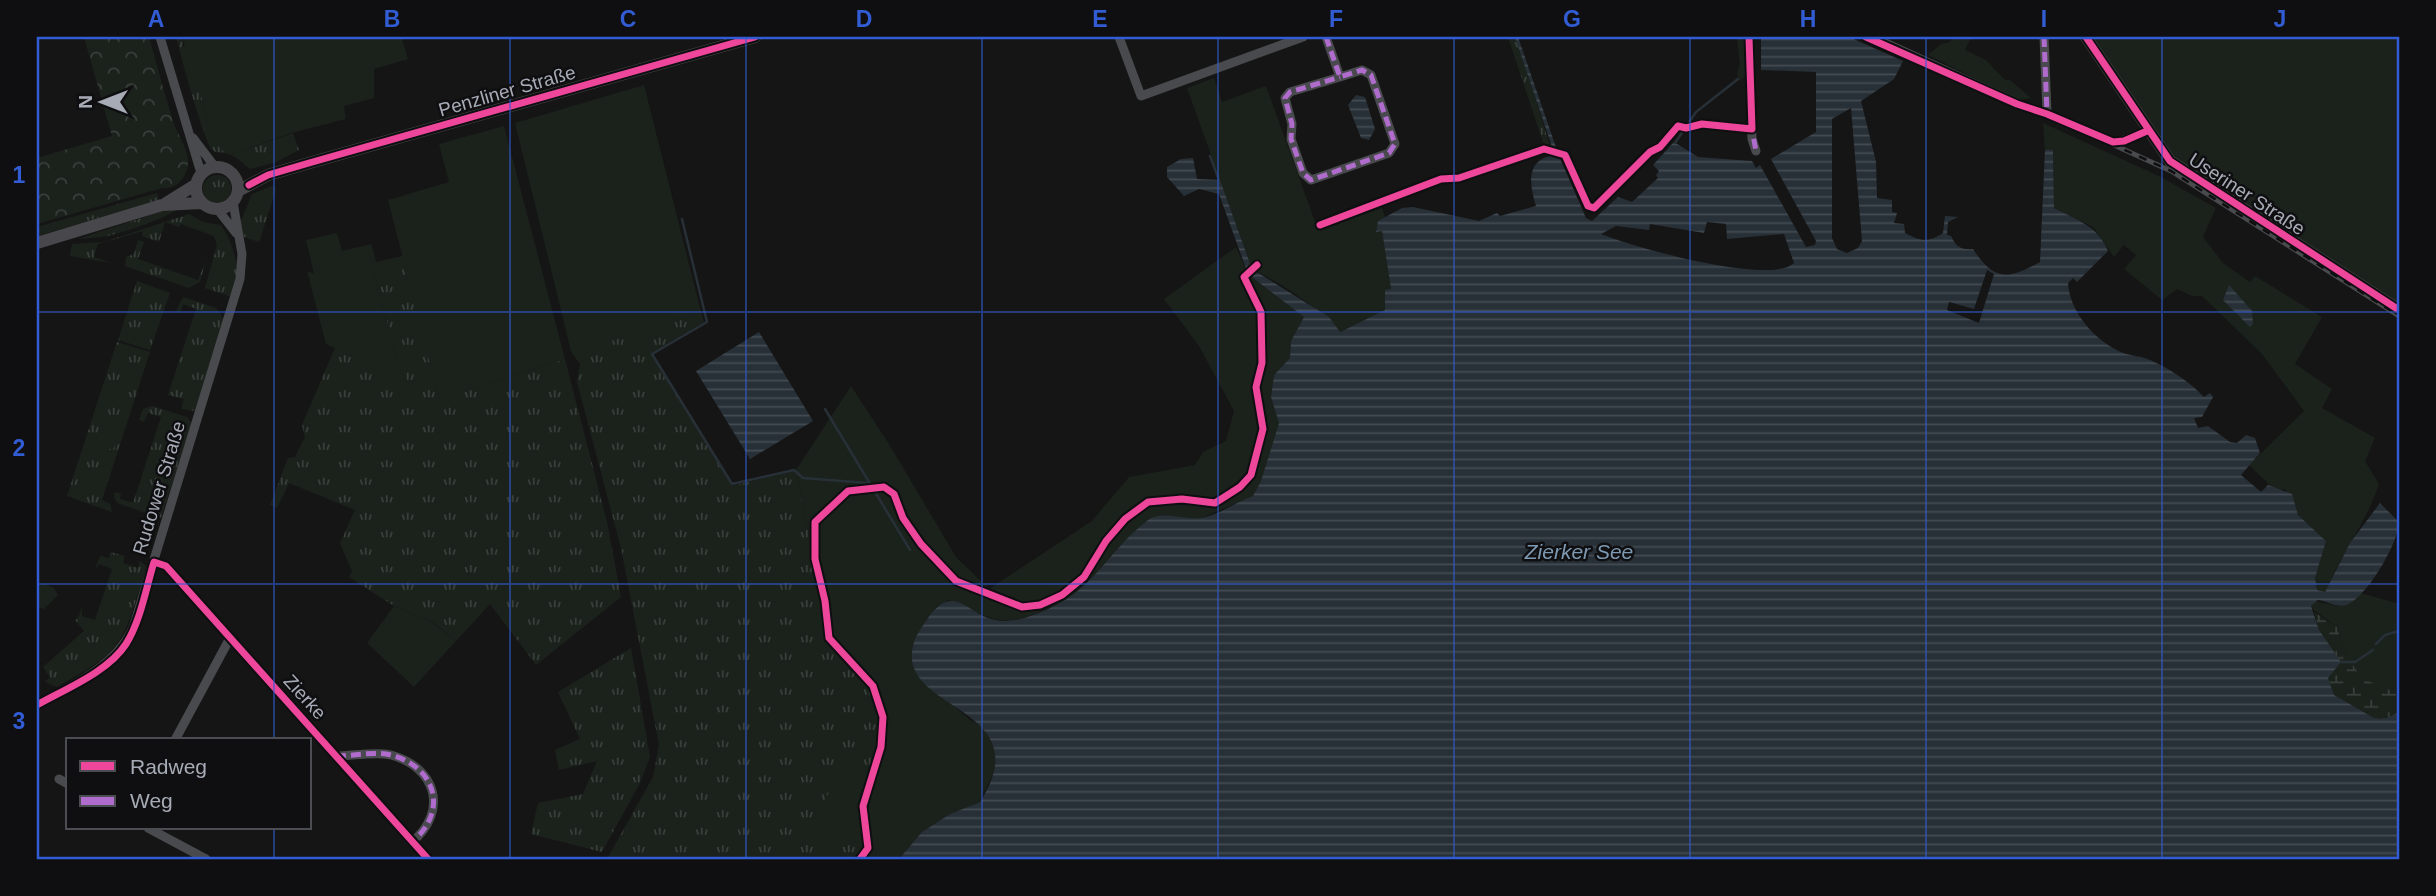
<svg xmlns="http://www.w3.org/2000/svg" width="2436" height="896" font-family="Helvetica,sans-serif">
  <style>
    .grass { fill: url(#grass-tufts) }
    .forest { fill: url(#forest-crowns) }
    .wetland { fill: url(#wetland-marsh) }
    .green { fill: #1b221c }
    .water { fill: url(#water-rules); fill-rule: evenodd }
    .pier { fill: #151515 }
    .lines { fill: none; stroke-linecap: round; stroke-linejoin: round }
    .stream { stroke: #283037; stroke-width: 2.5 }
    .minor { stroke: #494a4e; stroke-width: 9 }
    .secondary { stroke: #48484c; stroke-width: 12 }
    .rail-casing { stroke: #494a4d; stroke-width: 5 }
    .rail { stroke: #0f0f11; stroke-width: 2.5; stroke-dasharray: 8; stroke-linecap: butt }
    .quiet { stroke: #b06ccc; stroke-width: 5; stroke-dasharray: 10 5; stroke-linecap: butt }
    .cycleway-casing { stroke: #0f0f11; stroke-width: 11 }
    .cycleway { stroke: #ed469a; stroke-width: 7 }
    .grid { fill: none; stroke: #325cd3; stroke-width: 2; stroke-opacity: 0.55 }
    .labels { text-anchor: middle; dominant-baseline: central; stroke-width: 5; stroke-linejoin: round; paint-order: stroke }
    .street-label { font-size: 19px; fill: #a6abb6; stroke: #0f0f11 }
    .water-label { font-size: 21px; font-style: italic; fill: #7d98b1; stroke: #0f0f11 }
    .neatline { fill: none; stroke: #325cd3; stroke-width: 2.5 }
    .grid-label { font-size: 23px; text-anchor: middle; font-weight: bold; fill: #325cd3 }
  </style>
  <defs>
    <pattern id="grass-tufts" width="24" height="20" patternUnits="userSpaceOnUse" patternTransform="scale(1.75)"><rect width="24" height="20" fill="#1b221c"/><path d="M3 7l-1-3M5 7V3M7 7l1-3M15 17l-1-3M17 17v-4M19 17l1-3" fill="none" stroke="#393f3b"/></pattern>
    <pattern id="forest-crowns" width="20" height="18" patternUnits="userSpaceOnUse" patternTransform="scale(1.75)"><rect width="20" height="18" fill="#1b221c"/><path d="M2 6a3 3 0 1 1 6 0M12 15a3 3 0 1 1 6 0" fill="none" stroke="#393f3b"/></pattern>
    <pattern id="wetland-marsh" width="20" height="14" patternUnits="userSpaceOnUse" patternTransform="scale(1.75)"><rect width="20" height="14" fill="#1b221c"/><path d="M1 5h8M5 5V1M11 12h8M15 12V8" fill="none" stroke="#393f3b"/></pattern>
    <pattern id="water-rules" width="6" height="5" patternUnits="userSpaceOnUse" patternTransform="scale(1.75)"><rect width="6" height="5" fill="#283037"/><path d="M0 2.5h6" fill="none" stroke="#444b52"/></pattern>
  </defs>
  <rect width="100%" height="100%" fill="#151515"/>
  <path class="grass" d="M177 37H182L187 75 196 73 212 140 233 154 293 133 299 150 276 162 250 169C243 163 237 157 228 154 223 152 217 154 212 150 206 145 178 50 177 37Z
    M1508 37H1516L1551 149 1543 142Z
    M1737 37 1745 39 1746 76 1740 81 1737 74 1740 64Z
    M203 189a14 14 0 1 1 28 0a14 14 0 1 1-28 0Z
    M274 185 276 190 259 242 244 237 240 223 252 194Z
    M157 193 159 200 37 236V227Z
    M181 205C178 215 115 236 101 237 93 238 86 238 78 239Z
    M189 214 203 222 221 225C233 243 246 278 229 296L205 288 217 245 214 236 181 224 179 227 165 222 159 242 142 236 143 231 98 244 94 257 112 263 70 256 72 244 104 242Z
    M138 240 144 242 138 259 198 280 206 260 200 282 189 288 125 266 126 257 134 254Z
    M371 244 376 262 403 256 439 399 565 359 607 522 621 597 536 665 490 604 456 641 433 622 394 606 349 577 352 571 340 543 355 510 289 483 277 508 270 505 288 458 295 457 305 437 302 425 335 348 406 382 397 360 369 253 367 245Z
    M137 281 170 293 150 350 118 340Z
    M183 297 216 308 225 321 195 411 181 409 184 399 168 395 196 309 183 304 180 313 176 311Z
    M701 312 704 322 653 352 652 356 732 486 796 470C804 514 815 558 823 602 825 613 823 624 825 634 829 647 839 655 848 664 883 697 884 720 873 766L846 765 806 832 862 843 851 859H607L653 777 659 745 621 548 577 382 580 364 571 351Z
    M117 342 150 352 102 500 110 504 112 512 67 496Z
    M152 406 187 417 192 424 161 518 117 503 114 497 115 492 121 494 120 499 133 503 161 417 148 413 144 422 139 420 143 409Z
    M111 552 125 556 123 563 138 568 140 561 146 566C145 578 139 591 135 603 119 656 102 660 57 687L45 682 50 677 43 667 84 631 75 620 70 624 79 616 82 606V616L95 620 112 569 99 564 95 569 100 556 109 558Z
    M631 648 650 757 640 783 602 852 531 834 538 803 583 794 597 761 559 770 555 750 580 739 558 692Z"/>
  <path class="forest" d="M84 37H149C157 65 164 93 173 121 177 134 188 148 188 161 188 176 177 190 162 188L37 224V158L112 136Z"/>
  <path class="wetland" d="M2314 612 2337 627 2346 655 2390 690 2399 688V712L2385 719 2374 718 2334 695 2328 678 2327 644 2319 630Z"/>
  <path class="green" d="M182 37H410L402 39 408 59 374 69V98L344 106 346 119 291 133 233 154 223 151 212 140 196 74 187 75 179 49 185 46Z
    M1952 37H1971L1965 50 1986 60 2005 80H2010L2031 98 2019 100 1928 55 1941 44 1950 42Z
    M2092 37H2399V304L2183 166 2170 153Z
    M1214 78 1222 102 1266 86 1318 230 1382 208 1385 217 1378 221 1376 231H1382L1391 289 1385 291V310L1339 332C1318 306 1282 284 1252 269L1187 88Z
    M644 85 701 312 605 343 606 347 597 350 593 346 571 351 515 123Z
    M2043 123 2159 176 2216 208 2203 237 2223 263 2250 282 2255 276 2322 317 2295 364 2332 389 2322 408 2375 438 2365 461 2379 484C2366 524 2341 553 2325 593L2317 590 2315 578 2326 541 2298 515 2285 489 2275 490 2249 465 2304 411 2262 354 2202 296H2192L2177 289 2162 300 2124 269 2136 255 2124 245 2114 257 2093 227 2054 208 2053 150H2045Z
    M504 126 565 359 439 399 388 200 449 182 439 144Z
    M337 233 342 251 367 245 397 360 401 361 406 383 326 344 307 271 314 274 306 240Z
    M1236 247 1248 274 1304 317 1291 341 1290 358 1274 375 1271 397 1279 423 1261 481 1253 496 1201 518 1183 519 1164 515 1150 519 1117 549 1099 574 1072 599 1027 617 1010 621 993 619 949 600 936 607 913 645 916 673 970 720 983 726 996 750 997 767 979 802 950 814 922 832 899 859H851L861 843 805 832 846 765H873L881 734 880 718 875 697 864 679 831 648 825 634 823 604 796 470 851 386 889 444 956 557 989 589 1092 521 1129 477 1195 465 1203 452 1226 441 1234 411 1199 346 1164 299Z
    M100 426 119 432 113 450 94 444Z
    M44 583 54 588 58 595 44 609 37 607V587Z
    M2361 593 2399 604V688L2390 690 2363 679 2346 655 2337 627 2311 608 2314 601 2338 606Z
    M394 606 432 622 456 641 414 687 367 643Z"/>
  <path class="water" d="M1515 37H1518L1559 156 1586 218 1592 221 1618 197 1632 202 1658 178 1656 175 1659 171 1653 165 1674 142 1698 157 1752 161 1756 168 1760 165 1806 247 1815 245 1816 241 1771 159 1816 132V72L1761 70V37H1849L1903 61 1894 79 1861 101 1876 162 1877 198 1892 200V212L1897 213 1894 223 1904 224 1905 233C1920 241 1928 243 1943 233L1945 216 1958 217 1948 222 1947 235 1951 236C1956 247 1961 250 1973 249 1994 281 2007 280 2040 262L2045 150H2053L2054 208C2077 220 2098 226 2108 251L2077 282 2073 278 2068 283C2070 313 2095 341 2123 353 2132 356 2141 356 2150 360 2170 369 2189 381 2204 397L2210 393 2213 397 2202 417 2194 418 2198 428 2208 426 2230 442 2237 443 2246 435 2255 438 2260 453 2241 475 2261 492 2268 485 2292 494 2298 515 2326 541 2315 578 2317 590 2325 592 2350 543 2380 503 2399 522C2399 542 2366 599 2346 605 2336 608 2328 601 2318 600L2311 606 2319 630 2341 662 2328 678 2334 695 2374 718 2385 719 2399 712V859H899L922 832 950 814 980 802C1042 705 897 712 913 646 915 636 922 627 928 618 953 582 966 613 995 620 1009 623 1023 619 1036 614 1094 594 1104 554 1148 520 1161 510 1184 520 1200 518 1218 516 1235 502 1253 496L1261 481 1279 423 1271 397 1274 375 1290 358 1291 341 1304 317 1248 274 1219 194 1199 189 1184 196 1167 177V167L1181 159 1193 158 1197 179 1220 180 1252 269 1329 317 1340 332 1385 310V290L1391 289 1382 231 1376 232 1378 221 1402 208 1413 207 1479 221 1497 213 1500 216 1536 206C1530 187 1525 161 1551 156L1552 147ZM1851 108 1862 241 1858 248 1847 253 1837 249 1832 238V119ZM1707 222 1726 224 1727 239 1784 234 1794 263C1770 286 1633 247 1601 234L1616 226 1649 230 1650 224 1704 233Z
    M1356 95 1365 97 1375 129 1369 140 1361 138 1348 105Z
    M2229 285 2252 311 2253 324 2250 327 2223 300Z
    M759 332 813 421 750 459 696 371Z"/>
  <path class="pier" d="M1987 270 1994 274 1979 323 1947 310 1949 302 1974 309Z"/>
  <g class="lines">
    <path class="stream" d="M1675 143 1696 112 1738 79
      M1210 156 1219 180
      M682 219 707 322 652 354 732 484 794 470 803 478 868 483
      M825 409 910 550
      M2376 644 2385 635 2399 631
      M2341 662H2355L2373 650"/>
    <path class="minor" d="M160 37 201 173
      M1119 37 1141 96 1303 37
      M1326 37 1340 77 1362 70 1371 75 1395 144 1389 153 1311 180 1303 173 1291 139 1292 124 1285 98 1290 92 1340 77
      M1749 37 1752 139 1756 151
      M2044 37 2047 114 2116 143 2147 131
      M193 138 215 167
      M218 210 236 233
      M154 562 166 566 428 859
      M37 705C73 684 118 666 134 625L240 279 242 254 233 202
      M175 740 230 638
      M336 756C353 756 375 751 391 755 436 767 449 811 412 842
      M59 779 68 784
      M148 828 206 859"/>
    <path class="secondary" d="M2086 37 2170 161 2399 310
      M196 188a21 21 0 1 1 42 0a21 21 0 1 1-42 0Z
      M238 191 268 175 309 163 755 37
      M166 203 195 185
      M37 243 162 205 201 203"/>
    <defs>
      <path id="rail" d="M1877 37 2171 171 2399 316"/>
    </defs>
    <use href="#rail" class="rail-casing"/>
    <use href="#rail" class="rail"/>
    <path class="quiet" d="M1326 37 1340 77 1362 70 1371 75 1395 144 1389 153 1311 180 1303 173 1291 139 1292 124 1285 98 1290 92 1340 77
      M2044 37 2047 114 2053 116
      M1751 124 1756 151
      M336 756C353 756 375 751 391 755 436 767 449 811 412 842"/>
    <defs>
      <path id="cycleway" d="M1866 37 2017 104 2047 114 2113 142 2124 141 2147 131
        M2086 37 2170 161 2399 310
        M249 185 268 175 309 163 755 37
        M1320 225 1441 179 1459 178 1544 149 1565 155 1588 206 1594 208 1650 152 1660 147 1678 126 1686 128 1702 124 1752 129 1749 37
        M37 705C65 689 108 672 126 644 141 620 146 588 154 562L166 566 428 859
        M860 859 868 848 863 806 881 747 883 717 873 686 829 638 825 601 815 559V522L848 491 884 487 894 494 903 518 921 544 956 581 1022 607 1040 605 1062 595 1084 577 1106 541 1125 519 1148 502 1182 499 1215 503 1240 487 1251 475 1263 429 1256 387 1262 363 1261 312 1244 277 1257 265"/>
    </defs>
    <use href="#cycleway" class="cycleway-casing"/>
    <use href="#cycleway" class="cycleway"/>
  </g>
  <path class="grid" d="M274 37V740M510 37V859M746 37V859M982 37V859M1218 37V859M1454 37V859M1690 37V859M1926 37V859M2162 37V859M37 312H2399M37 584H2399M274 828V859"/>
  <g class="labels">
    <g class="street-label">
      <text transform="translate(507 91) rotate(-16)">Penzliner Straße</text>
      <text transform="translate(2247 194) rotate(33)">Useriner Straße</text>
      <text transform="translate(159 488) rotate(-73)">Rudower Straße</text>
      <text transform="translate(305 697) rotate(48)">Zierke</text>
    </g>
    <g class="water-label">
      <text x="1579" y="551">Zierker See</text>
    </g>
  </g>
  <rect width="2436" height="896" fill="none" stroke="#0f0f11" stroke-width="77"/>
  <rect x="66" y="738" width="245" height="91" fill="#0f0f11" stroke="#4b4d53" stroke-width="2"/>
  <rect x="80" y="761" width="35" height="10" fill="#ed469a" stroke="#4b4d53" stroke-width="2"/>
  <text x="130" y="774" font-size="21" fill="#a6abb6">Radweg</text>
  <rect x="80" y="796" width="35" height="10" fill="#b06ccc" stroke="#4b4d53" stroke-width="2"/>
  <text x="130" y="808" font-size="21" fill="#a6abb6">Weg</text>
  <g transform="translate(102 102) rotate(270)" stroke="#0f0f11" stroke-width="5" paint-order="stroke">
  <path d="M0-5L12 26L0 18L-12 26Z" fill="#a6abb6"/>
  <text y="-10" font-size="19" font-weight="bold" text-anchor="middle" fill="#a6abb6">N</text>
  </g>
  <rect x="38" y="38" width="2360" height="820" class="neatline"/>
  <g class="grid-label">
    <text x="156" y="27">A</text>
    <text x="392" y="27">B</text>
    <text x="628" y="27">C</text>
    <text x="864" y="27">D</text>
    <text x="1100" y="27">E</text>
    <text x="1336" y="27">F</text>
    <text x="1572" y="27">G</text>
    <text x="1808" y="27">H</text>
    <text x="2044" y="27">I</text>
    <text x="2280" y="27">J</text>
    <text x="19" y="183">1</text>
    <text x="19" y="456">2</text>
    <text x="19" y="729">3</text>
  </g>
</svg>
